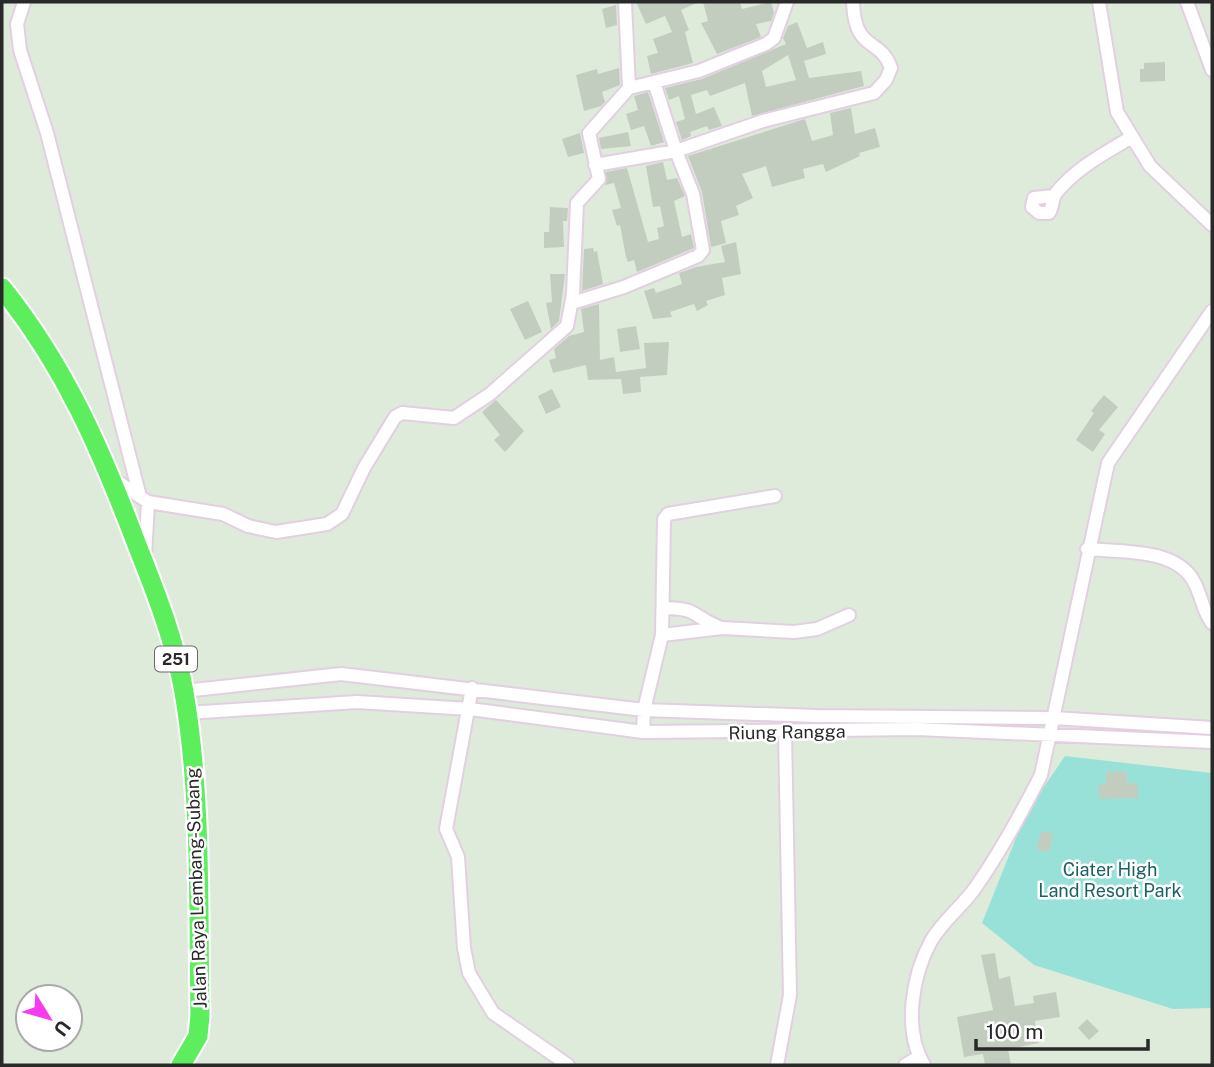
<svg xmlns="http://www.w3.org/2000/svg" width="1214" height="1067" font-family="'Public Sans',sans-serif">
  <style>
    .green { fill: #98e1d9 }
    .building { fill: #c2cdc0; fill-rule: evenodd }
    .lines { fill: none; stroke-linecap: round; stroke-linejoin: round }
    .street-casing { stroke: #e2d0e1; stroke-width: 16 }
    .primary-casing { stroke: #fff; stroke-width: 23 }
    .street { stroke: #fff; stroke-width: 12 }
    .primary { stroke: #5dee5e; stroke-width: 19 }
    .labels { text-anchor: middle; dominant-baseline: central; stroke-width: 5; stroke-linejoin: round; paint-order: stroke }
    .shield { fill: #fff; stroke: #696969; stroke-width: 2 }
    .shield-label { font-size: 16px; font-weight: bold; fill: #292929 }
    .street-label { font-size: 18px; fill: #292929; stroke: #fff }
    .park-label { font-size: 18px; fill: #1b6164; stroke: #fff }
  </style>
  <rect width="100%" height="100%" fill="#deebdb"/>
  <path class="green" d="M1065 756 1212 773V1008L1173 1009 1034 965 982 923 1026 813Z"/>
  <path class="building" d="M636 2H699L681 10 689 30 685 32 693 63 651 74 647 56 658 53 653 39 672 32 665 16 646 24Z
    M703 2H740L742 9 771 2 774 13 771 21 756 24 761 37 717 54 701 23 708 21Z
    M616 5 617 25 606 28 602 9Z
    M797 22 807 48 823 42 826 54 804 61 809 78 861 71 864 86 752 116 745 83 710 96 707 90 691 95 696 114 714 107 722 126 709 130 707 126 690 132 691 136 682 140 676 122 685 119 679 96 669 100 665 88 702 79 786 44 783 38 788 26ZM788 55 796 80 766 87 762 71Z
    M1165 62V81L1140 82V69H1144V63Z
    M619 68 620 85 602 92 605 102 601 106 584 111 576 75 597 69 598 74Z
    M648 92 664 142 651 146 644 126 631 130 626 114 638 110 634 96Z
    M851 108 855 134 875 128 880 147 859 153 860 156 826 172 823 164 803 169 805 178 772 187 766 166 742 174 753 198 736 206 739 215 721 221 726 243 711 247 702 192 688 156 805 119 812 141 833 135 830 113Z
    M628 132 631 146 601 149 599 138Z
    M580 133 584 153 568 157 562 139Z
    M663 162 667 180 677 178 685 196 674 201 682 237 691 234 694 248 637 272 634 260 628 262 626 257 620 225 617 226 612 210 621 208 614 183 605 185 606 172 627 168 648 242 659 239 657 228 664 226 660 206 653 207 646 166Z
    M550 207 568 208 567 221H563L564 247 544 248V232H549Z
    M736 242 741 274 722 278 725 295 706 301 708 305 697 311 694 304 670 312 672 317 653 319 644 291 654 288 656 293 682 284 679 273 696 267 725 262 721 246Z
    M593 248 594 252 597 251 603 284 582 291 584 249Z
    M550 274H565L559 321 551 329 546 303 552 302Z
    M528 301 542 332 525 340 510 309Z
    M599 304 600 360 614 357 616 372 646 368 644 343 669 342 667 375 640 377 641 392 623 394 621 379 588 380 586 365 553 373 549 360 556 358 554 349 569 336 584 332 581 309Z
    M636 326 640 349 620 352 617 329Z
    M552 389 561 407 546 414 538 396Z
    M1104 395 1118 407 1099 430 1105 434 1093 452 1076 440 1094 413 1091 411Z
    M496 400 524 431 505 452 494 440 500 435 482 412Z
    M1126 771 1127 783H1137L1138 798 1099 799V784H1106V772Z
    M1041 831 1053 833 1049 852 1037 850Z
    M995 953 999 979 1010 976 1015 1006 1034 1003 1033 996 1056 992 1060 1017 1035 1021 1039 1043 1008 1049 1011 1065H985L983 1054 964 1057 957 1017 993 1010 981 955Z
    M1087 1019 1099 1031 1089 1040 1078 1028Z"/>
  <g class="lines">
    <defs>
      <path id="street" d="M24 2 17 24 20 50 47 133 139 493
        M625 2 629 88
        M1099 2 1117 112 1150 166 1212 225
        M1187 2 1212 70
        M654 82 699 71 766 44 774 38 787 2
        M1054 196 1034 198 1032 207 1039 213H1049C1053 207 1052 199 1056 193 1076 168 1105 153 1132 137
        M572 303 624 287 698 256 703 250 693 194 676 151 595 165
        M112 478 148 502 223 514 248 526 276 532 327 524 342 514 364 468 395 417 402 413 454 418 490 394 567 326 573 294 577 203 599 179 589 133 629 88 654 82 676 151 763 121 874 93 886 80 891 68C880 36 855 54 853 2
        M1087 549C1120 552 1177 548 1194 582 1202 596 1202 610 1212 623
        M145 557 148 502
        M663 608C699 608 691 616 719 627
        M662 635 722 628 794 632 817 629 849 615
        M472 688 446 829 458 857 464 948 469 973 493 1013 568 1065
        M184 691 341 674 644 710 817 716 1054 718 1212 728
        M187 713 357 702 470 709 643 732 917 729 1212 742
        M643 732 644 710 662 635 664 519 668 514 775 496
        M777 1065 790 995 785 732
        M905 1065 919 1057
        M924 1065C903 1030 912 976 931 941 942 922 960 908 973 891 999 855 1021 814 1041 775L1108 463 1212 311"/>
      <path id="primary" d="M2 288C66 368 101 450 137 545 156 593 175 641 184 692 202 798 198 908 200 1015L198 1036 181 1065"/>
    </defs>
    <use href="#street" class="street-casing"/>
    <use href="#primary" class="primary-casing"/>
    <use href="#street" class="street"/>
    <use href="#primary" class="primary"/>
  </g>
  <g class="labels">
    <rect class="shield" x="155" y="646.5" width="42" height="25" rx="5"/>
    <g class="shield-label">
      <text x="176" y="659">251</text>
    </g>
    <g class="street-label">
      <text transform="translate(787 732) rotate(-1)">Riung Rangga</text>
      <text transform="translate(196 888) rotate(-92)">Jalan Raya Lembang-Subang</text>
    </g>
    <g class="park-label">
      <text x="1110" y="869">Ciater High<tspan x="1110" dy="21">Land Resort Park</tspan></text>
    </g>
  </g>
  <rect width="1214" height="1067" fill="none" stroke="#292929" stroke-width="7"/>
  <g transform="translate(49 1018) rotate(127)"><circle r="33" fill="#ffffff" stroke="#a9a9a9" stroke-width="2"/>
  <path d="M0-5L12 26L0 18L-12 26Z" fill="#f63ced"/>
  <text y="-10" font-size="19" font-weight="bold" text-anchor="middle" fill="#292929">U</text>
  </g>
  <path d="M976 1039v10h172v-10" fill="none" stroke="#292929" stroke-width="3.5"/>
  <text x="986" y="1039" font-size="21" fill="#292929" stroke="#ffffff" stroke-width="5" paint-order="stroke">100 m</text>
</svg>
